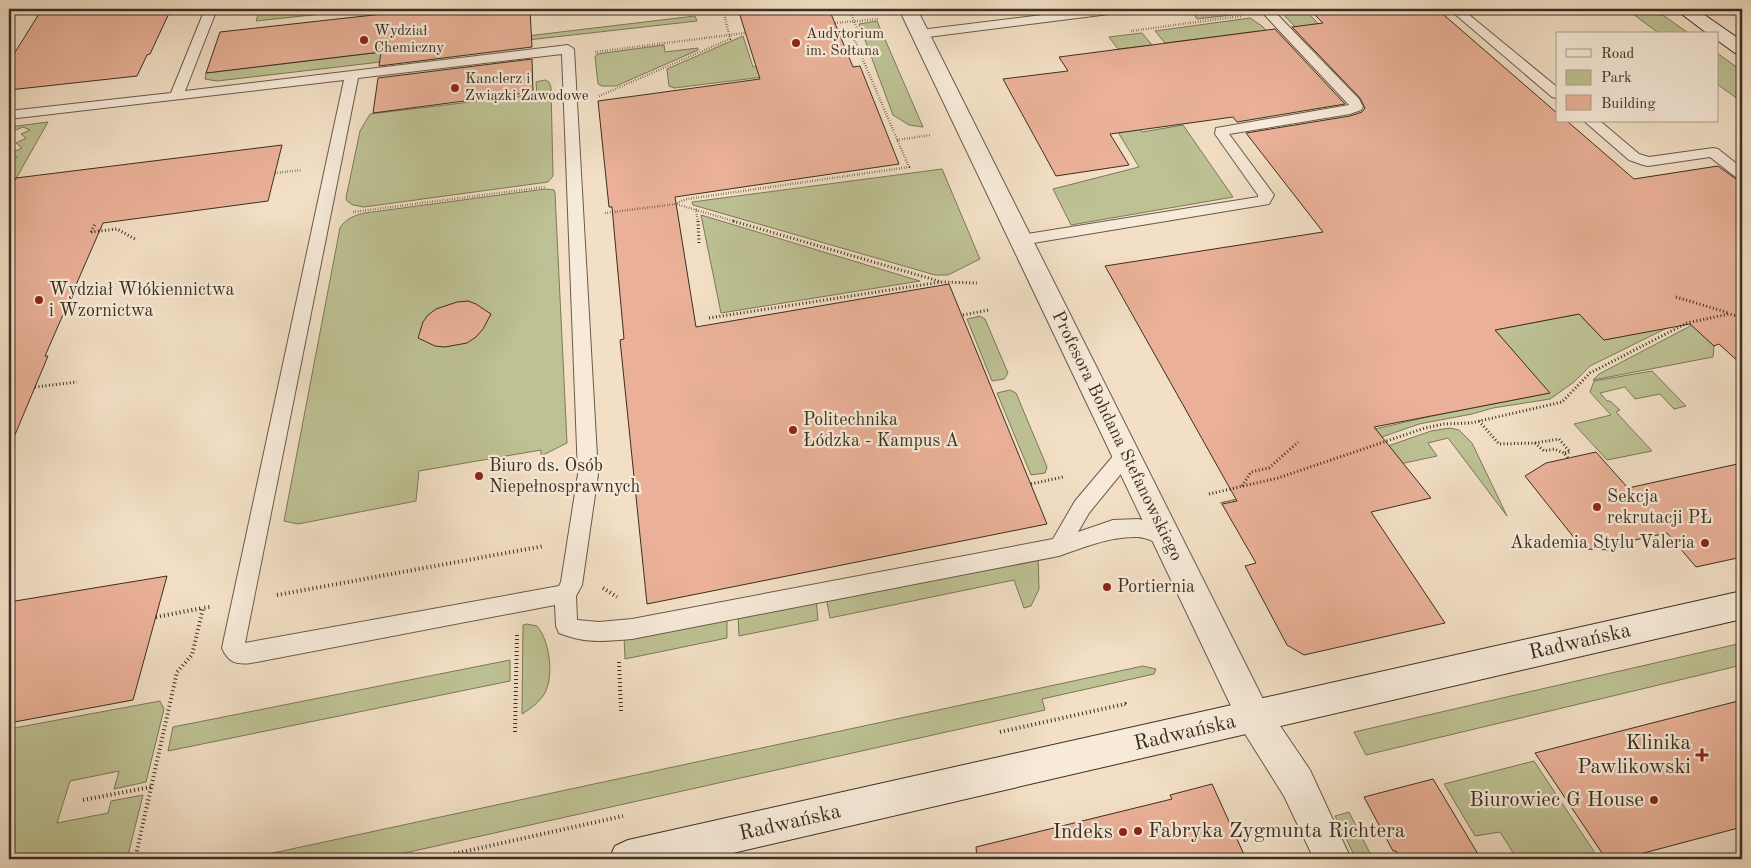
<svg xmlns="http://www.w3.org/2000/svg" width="1751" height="868" font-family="'Old Standard TT',serif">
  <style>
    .green { fill: #bdc193; stroke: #7c785a }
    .building { fill: #eab198; stroke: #3b2f21 }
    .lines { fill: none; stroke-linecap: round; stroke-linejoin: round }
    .lane-casing { stroke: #695b4a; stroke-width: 2 }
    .street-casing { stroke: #695b4a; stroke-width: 2 }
    .secondary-casing { stroke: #3b2f21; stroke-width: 2 }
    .path-far2 { stroke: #3b2f21; stroke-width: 2.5; stroke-dasharray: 0.5 2; stroke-linecap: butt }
    .path-far1 { stroke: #3b2f21; stroke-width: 3; stroke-dasharray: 1 2.5; stroke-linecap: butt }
    .path { stroke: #3b2f21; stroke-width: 4; stroke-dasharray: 1 3; stroke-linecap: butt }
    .lane { fill: #f7ead9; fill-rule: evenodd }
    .street { fill: #f7ead9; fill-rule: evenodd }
    .secondary { fill: #f7ead9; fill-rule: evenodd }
    .poi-dot { fill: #8f2418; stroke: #f7ead9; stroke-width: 2 }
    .labels { text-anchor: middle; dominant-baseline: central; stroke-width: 4.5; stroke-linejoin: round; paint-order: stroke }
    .far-poi-label { font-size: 15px; fill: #3b2f21; stroke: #f7ead9; text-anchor: start }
    .poi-label { font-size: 18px; fill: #3b2f21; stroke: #f7ead9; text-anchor: start }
    .street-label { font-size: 18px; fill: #3b2f21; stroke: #f7ead9 }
    .near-street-label { font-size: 21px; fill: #3b2f21; stroke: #f7ead9 }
    .near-poi-label { font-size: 21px; fill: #3b2f21; stroke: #f7ead9; text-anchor: end }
  </style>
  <rect width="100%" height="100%" fill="#f2dfc5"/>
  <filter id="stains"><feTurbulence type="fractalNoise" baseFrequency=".004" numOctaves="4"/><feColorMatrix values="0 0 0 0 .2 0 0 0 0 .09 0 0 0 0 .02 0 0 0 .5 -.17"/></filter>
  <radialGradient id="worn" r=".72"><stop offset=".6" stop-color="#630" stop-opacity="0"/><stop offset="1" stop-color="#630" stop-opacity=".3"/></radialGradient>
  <path class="green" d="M260 9H368L256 21Z
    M1191 9H1224L1240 14 1197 19Z
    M1278 9H1304L1357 64 1334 67Z
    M1626 9H1654L1690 34H1660Z
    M695 16 697 21 510 42V38Z
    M1250 18 1262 26 1289 56 1259 31 1165 43 1155 31Z
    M877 21 923 127 909 125 893 115 859 24Z
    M1142 33 1152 45 1118 49 1109 37Z
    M743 36 753 67 800 61 804 72 674 88 669 86 667 69Z
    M664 45 665 52 698 48V50L616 86H602L598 84 595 57 597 54Z
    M416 48 415 58 217 81 205 79 206 73Z
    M1717 53 1742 71V87L1736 88 1742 93V102L1717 84Z
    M545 80 549 82 551 87 553 176 548 182 364 207 353 205 347 201 346 198 360 131 370 114 537 94 536 82Z
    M1127 109 1142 132 1183 125 1233 197 1071 225 1053 189 1139 167 1106 112Z
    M48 122 9 191V168L13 165 9 162 17 157 11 153 22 148 16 143 26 138 21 134 30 130 23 127 9 133V127Z
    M942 169 980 259 948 275H935L693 205 692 202Z
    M545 189 554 190 555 193 567 443 541 456V450L419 471 416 501 298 524 284 521 340 228C345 219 355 215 365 213Z
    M701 215 920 281 721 313Z
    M1579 314 1604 340 1669 327 1590 366 1574 382 1550 399 1493 408 1472 414 1419 424 1362 444 1318 442 1432 416 1549 393 1495 330Z
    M980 316 985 319 1008 373 1004 379 992 381 967 319Z
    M1692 325 1714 346 1713 357 1593 380 1599 374Z
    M1652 371 1686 406 1674 409 1660 394 1635 399 1625 387 1600 393 1607 401H1610L1620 410 1616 412 1652 451 1607 460 1574 424 1611 415 1590 392 1594 381Z
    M1010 390 1016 393 1047 467 1045 473 1031 475 997 393Z
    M1450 428 1459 430 1472 443 1507 516 1448 438 1428 443 1437 456 1220 503 1270 491 1345 461 1431 431Z
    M1038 555 1039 589 1031 606 1024 608 1014 580 830 618 826 597Z
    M816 599 818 620 739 636 738 615Z
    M727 617V638L625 659 624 637Z
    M527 624 537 626C550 641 555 679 543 696 538 703 530 709 522 714L523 625Z
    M1742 643V665L1366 755 1354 732Z
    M510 660V681L168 751 173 727Z
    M1143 666 1156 669 1154 674 1042 699 1045 710 378 859H245Z
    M160 701 164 709 146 782 114 789 119 771 70 781 57 823 108 813 111 801 143 795 127 859H9V729Z
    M1534 761 1599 859H1517L1500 832 1475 836 1444 784Z
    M1349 812 1373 859H1356L1335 816Z"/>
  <path class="building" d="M42 9H171L150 54 147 55 137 76 9 90V62Z
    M428 9H530L532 47 379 66 381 52 206 73 220 32Z
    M738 9H829L853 67 860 66 899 164 675 197 696 327 949 284 1047 524 647 604 620 340 624 339 612 207H609L598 101 760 79Z
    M1309 9H1437L1557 113V121H1567L1634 179 1718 166 1736 179 1742 182V365L1719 344 1714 346 1690 324 1604 340 1579 314 1495 330 1550 393 1374 427 1431 498 1371 512 1445 623 1304 655 1287 645 1245 566 1256 563 1222 504 1237 501 1105 266 1323 232 1246 133 1350 116 1362 112 1365 108 1360 98 1292 27 1323 23Z
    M1275 29 1345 104 1237 122 1233 117 1110 134 1129 165 1056 176 1003 79 1068 71 1059 57Z
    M532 59 533 92 373 113 378 78Z
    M282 145 268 201 103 223 45 356H48L9 449V192L16 178Z
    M468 301 476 304 491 314 483 329 476 337 467 343 445 347 435 346 418 338 423 322 428 315 436 309 457 302Z
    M1596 452 1628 488 1742 463V557L1696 567 1667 533 1621 543 1616 550 1583 549 1525 476 1546 463Z
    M167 576 133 700 9 723V602Z
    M1742 700V827L1621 859H1606L1535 753Z
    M1433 779 1481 859H1401L1396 851H1393L1364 797Z
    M1212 784 1246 859H977L976 847 1172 799 1170 795Z"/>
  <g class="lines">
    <defs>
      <path id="lane" d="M205 9H217L185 91 568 45 574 49 598 474 582 585 576 596 577 620 599 622 632 619 1053 539 1075 501 1119 449 1126 446 1133 449 1136 454 1133 459 1089 513 1078 532 1113 520 1139 519 1173 531 1176 537 1173 543C1160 548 1149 536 1135 537 1108 537 1085 547 1059 556L632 639C604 641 586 644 559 633L556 626 555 605 251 663C236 665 228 662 222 648L344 80 9 119V111L171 93ZM562 54 578 474 561 582 559 586 245 643 358 78Z
        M1090 9H1123L1117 13 920 38 914 34 920 30Z
        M1259 9H1272L1359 99 1363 107 1361 110 1350 114 1229 134 1274 195 1269 204 1021 245 1015 244 1013 240 1015 236 1021 235 1258 197V195L1215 134 1216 128 1349 105Z
        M1449 9H1462L1557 87V98L1552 97Z
        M1584 121H1600L1639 154 1649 157 1713 148 1718 149 1742 168V180L1737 178 1710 157 1648 166 1643 165 1629 160Z"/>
      <path id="street" d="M899 9H917L1266 705 1310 770 1351 859H1314L1284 796 1242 729Z"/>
      <path id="secondary" d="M1675 9H1696L1742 41V55L1735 53 1717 40V34H1708Z
        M1742 591V619L707 859H609L615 846 628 840Z"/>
    </defs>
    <use href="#lane" class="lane-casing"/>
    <use href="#street" class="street-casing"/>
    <use href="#secondary" class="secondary-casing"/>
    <path class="path-far2" d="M835 23 879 19
      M1131 31 1241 16
      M595 52 745 33
      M599 96 730 39 723 9
      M897 140 931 135
      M275 173 302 170
      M677 203 687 199 909 167 854 39 858 31 849 9
      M696 209 698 222
      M353 212 545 187
      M605 213 676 204 737 222"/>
    <path class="path-far1" d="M698 221 699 243
      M733 221 942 282 977 283
      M91 232 117 229 135 239
      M91 232 95 224
      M1676 297 1729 313
      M963 315 989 310
      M709 318 941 282
      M35 387 77 382
      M1479 421 1499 444 1535 443 1559 439 1570 452 1564 453 1568 458
      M1535 443 1544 451 1554 449 1564 453
      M1031 484 1063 477
      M1242 486 1251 472 1269 468 1298 442
      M1209 494 1278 478 1425 428 1444 424 1471 423 1562 402 1590 373 1687 323 1729 314 1742 317"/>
    <path class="path" d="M9 574 11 572
      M603 588 617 597
      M277 595 544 546
      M156 617 203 608
      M619 662 621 711
      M515 732 517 635
      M1000 732 1125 704 1127 706
      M83 800 151 787
      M135 859 177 672 192 655 203 608 210 607
      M431 859 623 816"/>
    <use href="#lane" class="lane"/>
    <use href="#street" class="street"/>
    <use href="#secondary" class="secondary"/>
  </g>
  <g class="poi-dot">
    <circle cx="364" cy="40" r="5"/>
    <circle cx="796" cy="43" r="5"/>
    <circle cx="455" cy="88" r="5"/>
    <circle cx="39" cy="300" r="5"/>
    <circle cx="793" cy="430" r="5"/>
    <circle cx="479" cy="476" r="5"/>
    <circle cx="1597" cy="507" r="5"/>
    <circle cx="1705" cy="543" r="5"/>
    <circle cx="1107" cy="587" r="5"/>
    <path d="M1699.5 747.5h5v5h5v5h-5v5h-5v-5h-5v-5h5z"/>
    <circle cx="1654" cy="800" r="5"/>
    <circle cx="1138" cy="831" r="5"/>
    <circle cx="1123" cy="832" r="5"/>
  </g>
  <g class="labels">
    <g class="far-poi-label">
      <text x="374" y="31">Wydział<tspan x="374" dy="17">Chemiczny</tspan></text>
      <text x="806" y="34">Audytorium<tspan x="806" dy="17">im. Sołtana</tspan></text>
      <text x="465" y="79">Kanclerz i<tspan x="465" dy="17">Związki Zawodowe</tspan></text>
    </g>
    <g class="poi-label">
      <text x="49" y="290">Wydział Włókiennictwa<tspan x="49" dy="21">i Wzornictwa</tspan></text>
      <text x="803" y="420">Politechnika<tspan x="803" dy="21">Łódzka - Kampus A</tspan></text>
      <text x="489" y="466">Biuro ds. Osób<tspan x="489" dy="21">Niepełnosprawnych</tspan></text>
      <text x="1607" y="497">Sekcja<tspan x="1607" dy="21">rekrutacji PŁ</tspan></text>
      <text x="1695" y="543" text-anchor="end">Akademia Stylu Valeria</text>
      <text x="1117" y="587">Portiernia</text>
    </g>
    <g class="street-label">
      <text transform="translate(1117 436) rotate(64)">Profesora Bohdana Stefanowskiego</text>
    </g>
    <g class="near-street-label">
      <text transform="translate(1580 642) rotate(-13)">Radwańska</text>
      <text transform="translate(1185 733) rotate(-13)">Radwańska</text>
      <text transform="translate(790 823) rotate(-13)">Radwańska</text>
    </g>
    <g class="near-poi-label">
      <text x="1691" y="743">Klinika<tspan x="1691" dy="24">Pawlikowski</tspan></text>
      <text x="1644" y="800">Biurowiec G House</text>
      <text x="1148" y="831" text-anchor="start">Fabryka Zygmunta Richtera</text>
      <text x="1113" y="832">Indeks</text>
    </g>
  </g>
  <rect width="1751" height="868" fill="none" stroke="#f2dfc5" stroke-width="30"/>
  <rect x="10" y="10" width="1731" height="848" fill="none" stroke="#3b2f21" stroke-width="2.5"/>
  <rect x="15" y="15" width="1721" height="838" fill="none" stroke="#3b2f21"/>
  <rect x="1556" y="32" width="162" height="90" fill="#f7ead9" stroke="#ac9f8f"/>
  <rect x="1566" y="49" width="25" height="8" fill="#f7ead9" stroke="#ac9f8f"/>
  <text x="1601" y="58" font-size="15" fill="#3b2f21">Road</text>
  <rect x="1566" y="70" width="25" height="15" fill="#bdc193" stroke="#ac9f8f"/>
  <text x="1601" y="82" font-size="15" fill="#3b2f21">Park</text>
  <rect x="1566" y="95" width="25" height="15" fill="#eab198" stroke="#ac9f8f"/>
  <text x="1601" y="108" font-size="15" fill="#3b2f21">Building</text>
  <rect width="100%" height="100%" filter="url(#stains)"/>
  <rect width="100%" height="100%" fill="url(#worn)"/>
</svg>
